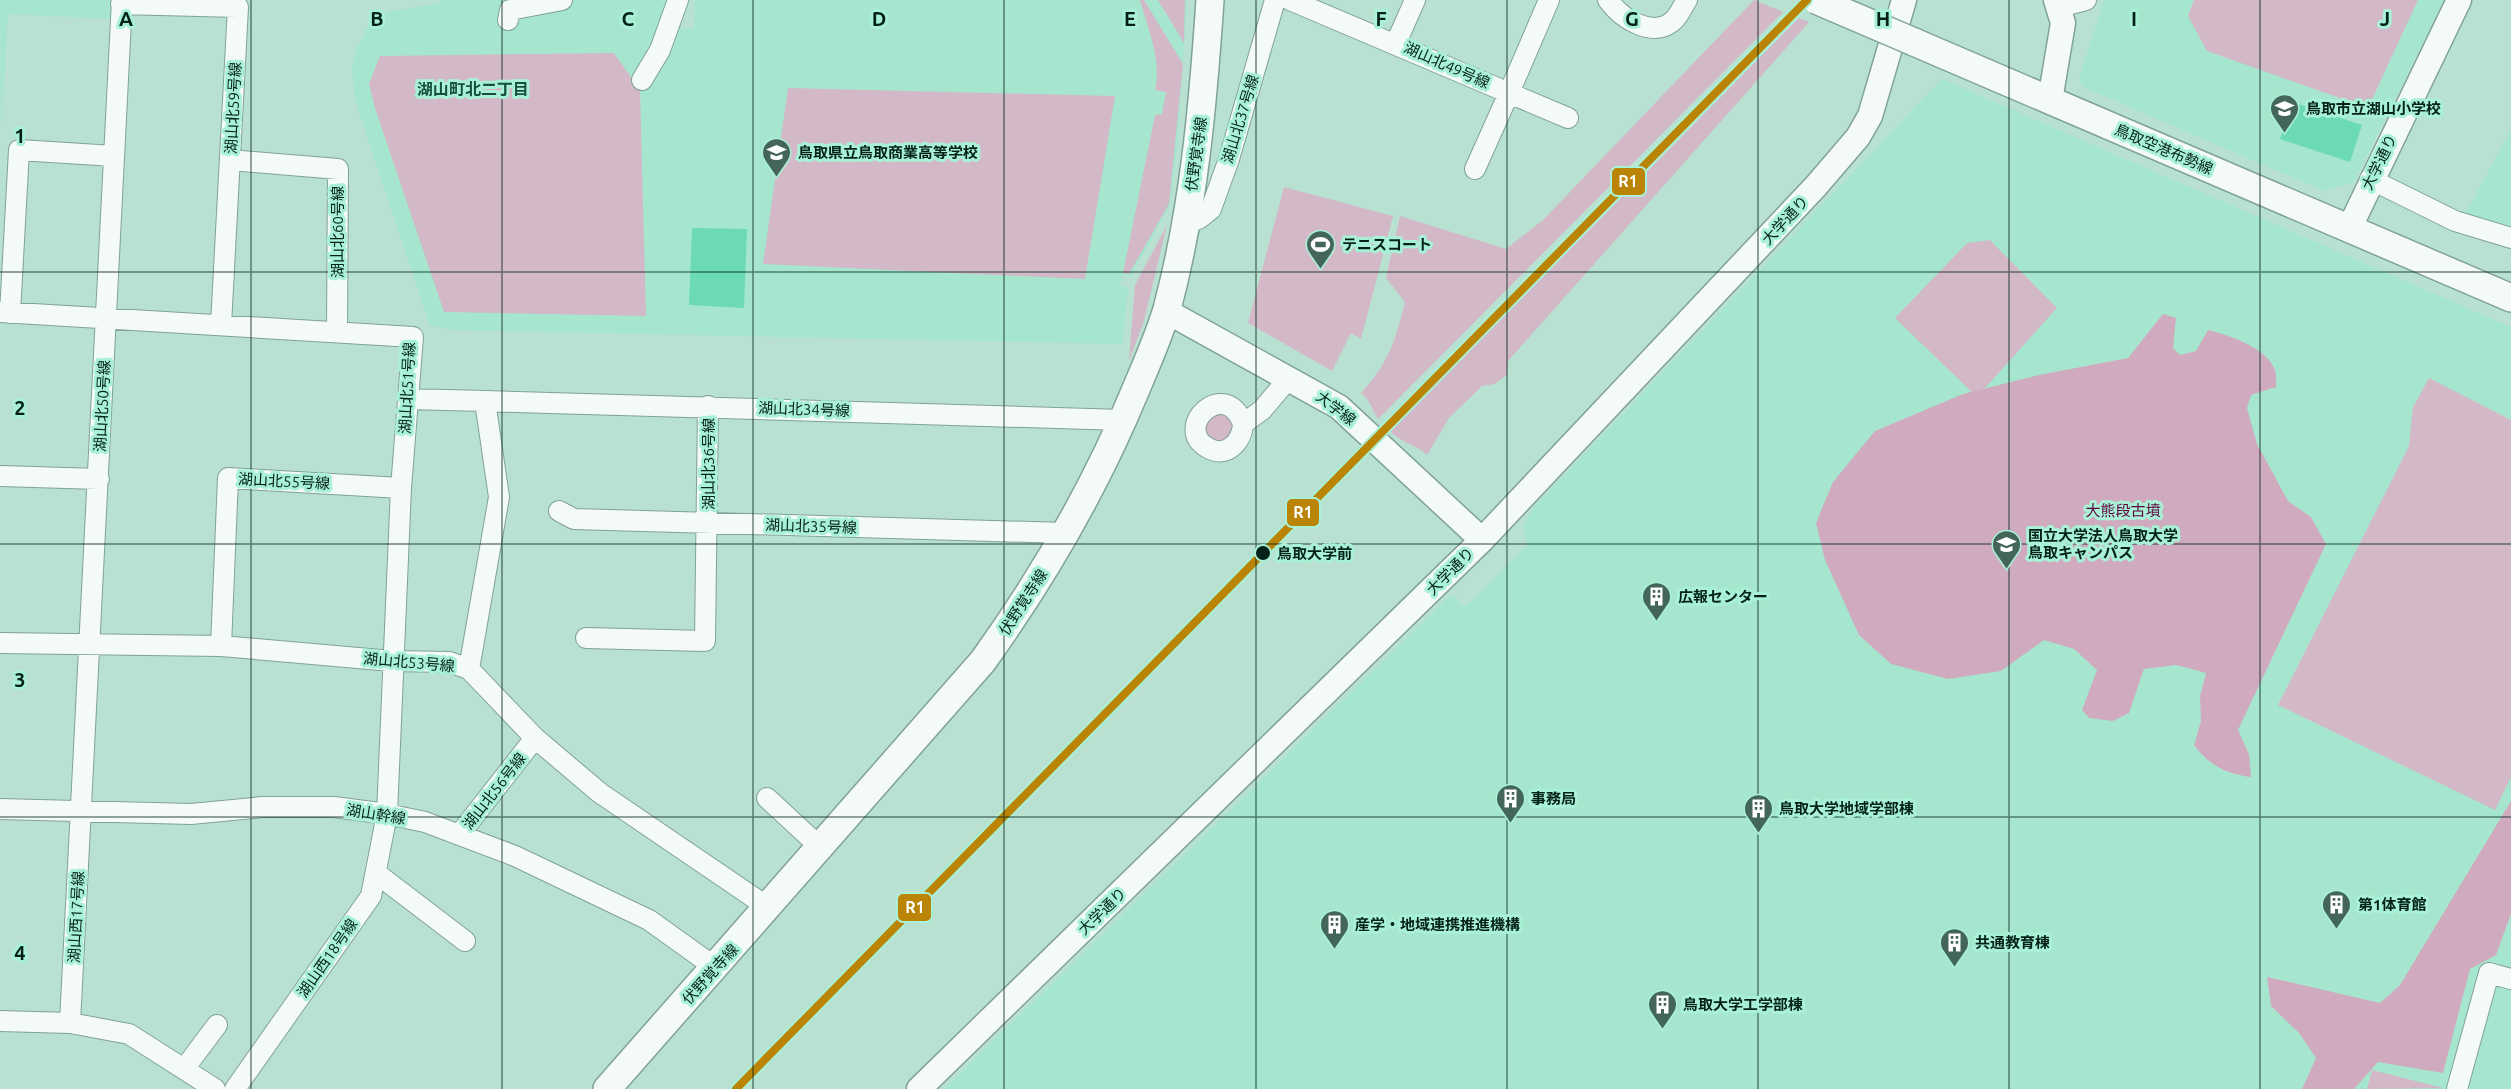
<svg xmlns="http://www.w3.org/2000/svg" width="2511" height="1089" font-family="Ubuntu,'Noto Sans JP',sans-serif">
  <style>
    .built { fill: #a6e6ce }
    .green { fill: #d3b8c8 }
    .forest { fill: #d0abc0 }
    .water { fill: #6cd9b7 }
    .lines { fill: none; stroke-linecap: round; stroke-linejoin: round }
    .minor-casing { stroke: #81a296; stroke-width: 22 }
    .tertiary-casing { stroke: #81a296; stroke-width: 27 }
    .secondary-casing { stroke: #81a296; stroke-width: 30 }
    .minor { stroke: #f4faf8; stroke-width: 20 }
    .tertiary { stroke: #f4faf8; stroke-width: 24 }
    .secondary { stroke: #f4faf8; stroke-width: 27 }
    .secondary-bridge-casing { stroke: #81a296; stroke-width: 30; stroke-linecap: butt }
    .secondary-bridge { stroke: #f4faf8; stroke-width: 27 }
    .rail-1-casing { stroke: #a9f1d6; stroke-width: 12 }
    .rail-1 { stroke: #ba8506; stroke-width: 8 }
    .grid { fill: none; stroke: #042219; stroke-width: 1.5; stroke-opacity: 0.55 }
    .stop-dot { fill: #042219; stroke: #a9f1d6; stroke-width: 2 }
    .labels { text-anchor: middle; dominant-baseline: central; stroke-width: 6; stroke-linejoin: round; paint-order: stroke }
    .street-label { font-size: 15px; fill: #042219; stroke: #a9f1d6 }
    .poi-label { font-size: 15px; font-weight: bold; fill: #042219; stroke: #a9f1d6; text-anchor: start }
    .park-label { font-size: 15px; fill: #5d003c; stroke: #a9f1d6 }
    .stop-label { font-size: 15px; font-weight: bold; fill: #042219; stroke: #a9f1d6; text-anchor: start }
    .neighbourhood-label { font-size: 16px; font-weight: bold; fill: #174f3e; stroke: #a9f1d6 }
    .grid-label { font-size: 20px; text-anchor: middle; font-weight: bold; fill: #042219; stroke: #a9f1d6; stroke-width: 6; stroke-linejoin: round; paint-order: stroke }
    .line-badge { stroke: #a9f1d6; stroke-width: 2 }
    .badge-label { font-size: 16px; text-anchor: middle; font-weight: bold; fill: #fff }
  </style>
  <rect width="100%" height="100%" fill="#b9e1d2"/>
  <path class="built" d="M0 0H114V19L8 14 1 130Z
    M441 0H678L681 29H694L695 0H1187L1177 150 1170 205 1131 276 1123 275 1120 285 1128 288 1122 344 454 330 430 326 355 100 352 67 357 48 367 27 387 12 440 3Z
    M2104 0H2444L2354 182 2324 191 2083 87 2079 78Z
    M1942 79 2511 327V1089H944L1451 595 1465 607 1528 545 1523 528 1532 509Z
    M2511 130V234L2462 219Z"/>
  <path class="green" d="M1140 0H1144L1183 64 1169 204 1129 274 1123 273 1155 115 1162 114 1166 92 1155 90C1162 61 1148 29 1140 0Z
    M1158 0H1185L1184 43Z
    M1754 0 1783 12 1378 419C1372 411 1371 400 1361 393 1389 363 1395 341 1405 302L1386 278 1400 216 1506 249 1543 220Z
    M2194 0H2418L2368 108 2207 51 2188 16Z
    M1799 18 1809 22 1508 361 1507 375 1494 384 1482 386 1449 418 1427 455C1414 443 1404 445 1390 431Z
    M614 53 640 90 646 316 444 312 375 108 369 84 380 56Z
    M788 88 1115 96 1085 279 763 264Z
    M1284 187 1393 216 1361 339 1351 333 1332 371 1248 323Z
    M1167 225 1144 321 1129 361 1135 285Z
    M1990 240 2057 308 1977 397 1895 318 1967 243Z
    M2429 378 2511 420V777L2495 810 2278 705 2409 446 2413 407Z
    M1212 412 1232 414 1234 435 1220 443 1206 436 1203 425Z
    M2372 1070 2443 1088 2367 1089Z"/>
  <path class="forest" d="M2163 314 2176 318 2173 348 2180 355 2196 351 2208 330C2228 335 2265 347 2274 368 2277 373 2276 381 2276 387L2251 395 2247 408 2257 444 2288 501 2311 517 2326 544 2238 730 2249 754 2251 777C2226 774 2209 765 2194 745L2201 721 2200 696 2206 673 2176 665 2144 669 2129 713 2113 721 2089 718 2082 710 2097 670 2074 649 2044 640 2001 671 1948 679 1891 664 1859 635 1825 560 1816 523 1833 482 1875 431 1963 394 2039 375 2128 358Z
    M2511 801V914L2496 955 2470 969 2443 1073 2378 1062 2354 1089H2302L2316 1058 2299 1033 2271 1006 2267 977 2380 1003 2400 985Z"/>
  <path class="water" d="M2292 102 2362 125 2350 162 2280 139Z
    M692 228 747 229 744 308 689 305Z"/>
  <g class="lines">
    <defs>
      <path id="minor" d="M1290 0 1509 93 1549 0
        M1608 0C1621 18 1653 40 1674 20 1679 15 1683 6 1687 0
        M121 4 238 7 221 325
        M2059 7 2086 0
        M508 20 510 10 562 0
        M1396 43 1415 0
        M642 80 660 50 678 0
        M230 160 338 169 337 332
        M1475 169 1509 93 1568 118
        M2370 179 2455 221 2511 238
        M1186 224 1200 218 1211 209 1229 159 1275 0
        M0 312 413 337 401 488 387 814 371 896 235 1089
        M10 313 19 150 114 156
        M485 401 1123 420
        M1243 424C1226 376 1171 427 1208 448 1227 459 1242 441 1243 424L1262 410 1289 378
        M0 476 99 479
        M559 511 574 519 1065 533
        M586 638 705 641 708 406
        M0 643 221 646 392 661 449 662 469 669 499 497 485 401 408 399
        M221 646 228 478 401 488
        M535 738 600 793 769 908
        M767 798 821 848
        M0 809 191 814 263 807H334L387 814 425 822 515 856 649 920 716 968
        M459 835 535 738 469 669
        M376 873 465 941
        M0 1021 70 1023 129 1034 215 1089
        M70 1023 122 0
        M184 1069 217 1025
        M2457 1089 2489 973 2511 979"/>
      <path id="tertiary" d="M2050 100 2063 23 2056 0
        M2349 229 2459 0
        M1166 311 1339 407 1482 540
        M919 1089 1482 540 1816 186 1858 137 1870 116 1904 0"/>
      <path id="secondary" d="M1914 42 2511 298
        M607 1089 983 661C1044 576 1096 486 1136 389 1147 363 1159 336 1167 309 1194 208 1203 104 1210 0"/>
    </defs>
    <use href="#minor" class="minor-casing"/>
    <use href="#tertiary" class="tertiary-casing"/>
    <use href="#secondary" class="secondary-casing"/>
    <use href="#minor" class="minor"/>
    <use href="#tertiary" class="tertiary"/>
    <use href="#secondary" class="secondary"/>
    <defs>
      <path id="secondary-bridge" d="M1816 0 1914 42"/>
    </defs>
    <use href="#secondary-bridge" class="secondary-bridge-casing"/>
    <use href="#secondary-bridge" class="secondary-bridge"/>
    <defs>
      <path id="rail-1" d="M736 1089 1807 0"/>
    </defs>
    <use href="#rail-1" class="rail-1-casing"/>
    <use href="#rail-1" class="rail-1"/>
  </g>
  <path class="grid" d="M251 0V1089M502 0V1089M753 0V1089M1004 0V1089M1256 0V1089M1507 0V1089M1758 0V1089M2009 0V1089M2260 0V1089M0 272H2511M0 544H2511M0 817H2511"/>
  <defs>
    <symbol id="school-pin" viewBox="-11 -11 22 30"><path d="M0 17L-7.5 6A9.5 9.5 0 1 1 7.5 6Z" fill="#43655a" stroke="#a9f1d6"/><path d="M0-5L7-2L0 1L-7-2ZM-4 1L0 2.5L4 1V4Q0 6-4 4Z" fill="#fff"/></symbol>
    <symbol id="stadium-pin" viewBox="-11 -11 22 30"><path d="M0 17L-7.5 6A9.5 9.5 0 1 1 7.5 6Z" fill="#43655a" stroke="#a9f1d6"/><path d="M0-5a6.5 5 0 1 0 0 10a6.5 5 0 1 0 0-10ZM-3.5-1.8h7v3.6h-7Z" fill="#fff"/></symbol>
    <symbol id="university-pin" viewBox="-11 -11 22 30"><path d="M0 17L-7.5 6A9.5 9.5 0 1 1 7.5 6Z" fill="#43655a" stroke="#a9f1d6"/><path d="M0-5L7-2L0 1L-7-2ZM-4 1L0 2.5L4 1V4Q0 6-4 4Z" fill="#fff"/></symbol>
    <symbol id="building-pin" viewBox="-11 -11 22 30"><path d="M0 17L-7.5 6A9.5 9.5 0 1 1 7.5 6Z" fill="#43655a" stroke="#a9f1d6"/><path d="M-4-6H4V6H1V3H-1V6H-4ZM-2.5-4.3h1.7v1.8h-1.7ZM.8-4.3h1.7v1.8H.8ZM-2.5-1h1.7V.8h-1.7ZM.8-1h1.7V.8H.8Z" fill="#fff"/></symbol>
  </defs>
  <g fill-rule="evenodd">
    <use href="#school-pin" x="2268" y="92" width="33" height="45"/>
    <use href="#school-pin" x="760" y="136" width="33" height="45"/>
    <use href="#stadium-pin" x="1304" y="228" width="33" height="45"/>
    <use href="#university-pin" x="1990" y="528" width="33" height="45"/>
    <use href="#building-pin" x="1640" y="580" width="33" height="45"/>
    <use href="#building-pin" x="1494" y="782" width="33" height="45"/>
    <use href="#building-pin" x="1742" y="792" width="33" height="45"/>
    <use href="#building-pin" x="2320" y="888" width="33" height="45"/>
    <use href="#building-pin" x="1318" y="908" width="33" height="45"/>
    <use href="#building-pin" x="1938" y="926" width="33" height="45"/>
    <use href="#building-pin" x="1646" y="988" width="33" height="45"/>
  </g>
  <circle class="stop-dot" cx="1263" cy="553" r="8"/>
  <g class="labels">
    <g class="street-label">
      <text transform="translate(1447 65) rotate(24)">湖山北49号線</text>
      <text transform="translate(233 108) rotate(-87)">湖山北59号線</text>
      <text transform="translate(1240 119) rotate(-73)">湖山北37号線</text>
      <text transform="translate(2164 149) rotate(23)">鳥取空港布勢線</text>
      <text transform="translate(1196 154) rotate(-82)">伏野覚寺線</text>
      <text transform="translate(2379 162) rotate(-64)">大学通り</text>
      <text transform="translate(1785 220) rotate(-47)">大学通り</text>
      <text transform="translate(337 232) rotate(-90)">湖山北60号線</text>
      <text transform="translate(407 388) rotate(-87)">湖山北51号線</text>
      <text transform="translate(102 406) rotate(-87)">湖山北50号線</text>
      <text transform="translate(1336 408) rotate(37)">大学線</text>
      <text transform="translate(804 409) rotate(2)">湖山北34号線</text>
      <text transform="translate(708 464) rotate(-90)">湖山北36号線</text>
      <text transform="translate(284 481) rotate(3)">湖山北55号線</text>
      <text transform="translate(811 526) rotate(2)">湖山北35号線</text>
      <text transform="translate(1450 571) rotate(-45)">大学通り</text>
      <text transform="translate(1023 602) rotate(-57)">伏野覚寺線</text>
      <text transform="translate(409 662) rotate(5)">湖山北53号線</text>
      <text transform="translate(494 791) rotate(-52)">湖山北56号線</text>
      <text transform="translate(376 814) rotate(9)">湖山幹線</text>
      <text transform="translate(1102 911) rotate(-44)">大学通り</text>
      <text transform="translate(76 917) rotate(-87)">湖山西17号線</text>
      <text transform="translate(327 958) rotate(-55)">湖山西18号線</text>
      <text transform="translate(710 974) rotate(-48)">伏野覚寺線</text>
    </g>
    <g class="poi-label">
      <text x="2306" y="108">鳥取市立湖山小学校</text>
      <text x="798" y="152">鳥取県立鳥取商業高等学校</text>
      <text x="1342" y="244">テニスコート</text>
      <text x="2028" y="535">国立大学法人鳥取大学<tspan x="2028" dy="17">鳥取キャンパス</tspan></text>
      <text x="1678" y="596">広報センター</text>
      <text x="1531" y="798">事務局</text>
      <text x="1779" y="808">鳥取大学地域学部棟</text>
      <text x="2358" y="904">第1体育館</text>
      <text x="1355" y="924">産学・地域連携推進機構</text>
      <text x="1975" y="942">共通教育棟</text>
      <text x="1683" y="1004">鳥取大学工学部棟</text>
    </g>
    <g class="park-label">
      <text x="2123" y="510">大熊段古墳</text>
    </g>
    <g class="stop-label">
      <text x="1277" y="553">鳥取大学前</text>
    </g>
    <g class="neighbourhood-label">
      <text x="473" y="89">湖山町北二丁目</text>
    </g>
  </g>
  <g class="grid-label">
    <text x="126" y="26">A</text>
    <text x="377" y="26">B</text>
    <text x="628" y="26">C</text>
    <text x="879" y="26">D</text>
    <text x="1130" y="26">E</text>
    <text x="1381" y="26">F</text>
    <text x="1632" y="26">G</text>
    <text x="1883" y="26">H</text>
    <text x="2134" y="26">I</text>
    <text x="2385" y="26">J</text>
    <text x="20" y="143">1</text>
    <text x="20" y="415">2</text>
    <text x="20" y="687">3</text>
    <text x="20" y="960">4</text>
  </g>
  <g class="line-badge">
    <rect x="1611" y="167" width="35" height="29" rx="6" fill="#ba8506"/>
    <rect x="1286" y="498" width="34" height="29" rx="6" fill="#ba8506"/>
    <rect x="897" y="893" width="35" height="29" rx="6" fill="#ba8506"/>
  </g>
  <g class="badge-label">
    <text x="1628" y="187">R1</text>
    <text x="1303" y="518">R1</text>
    <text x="915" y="913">R1</text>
  </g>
</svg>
